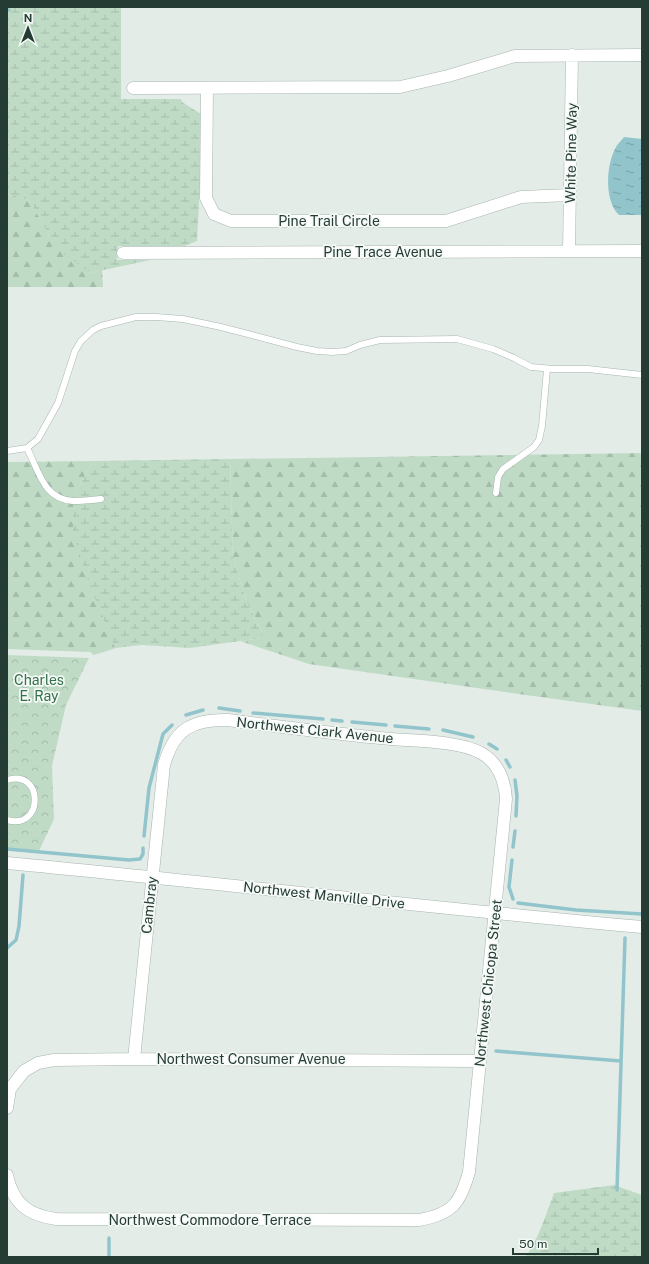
<svg xmlns="http://www.w3.org/2000/svg" width="649" height="1264" font-family="'Public Sans',sans-serif">
  <style>
    .forest { fill: url(#forest-firs) }
    .wetland { fill: url(#wetland-marsh) }
    .park { fill: url(#park-crowns) }
    .water { fill: url(#water-ripples) }
    .lines { fill: none; stroke-linecap: round; stroke-linejoin: round }
    .stream { stroke: #92c4cb; stroke-width: 3.5 }
    .service-casing { stroke: #a7b4af; stroke-width: 7 }
    .minor-casing { stroke: #a7b4af; stroke-width: 13 }
    .tertiary-casing { stroke: #a7b4af; stroke-width: 13 }
    .service { stroke: #fff; stroke-width: 6 }
    .minor { stroke: #fff; stroke-width: 12 }
    .tertiary { stroke: #fff; stroke-width: 12 }
    .labels { text-anchor: middle; dominant-baseline: central; stroke-width: 3.5; stroke-linejoin: round; paint-order: stroke }
    .street-label { font-size: 14px; fill: #253c35; stroke: #f4f9f6 }
    .park-label { font-size: 14px; fill: #336f49; stroke: #f4f9f6 }
  </style>
  <defs>
    <pattern id="forest-firs" width="22" height="20" patternUnits="userSpaceOnUse"><rect width="22" height="20" fill="#bfdbc6"/><path d="M5 1l3.5 6h-7zM16 11l3.5 6h-7z" fill="#a4bdab"/></pattern>
    <pattern id="wetland-marsh" width="20" height="14" patternUnits="userSpaceOnUse"><rect width="20" height="14" fill="#bfdbc6"/><path d="M1 5h8M5 5V1M11 12h8M15 12V8" fill="none" stroke="#a4bdab"/></pattern>
    <pattern id="park-crowns" width="20" height="18" patternUnits="userSpaceOnUse"><rect width="20" height="18" fill="#bfdbc6"/><path d="M2 6a3 3 0 1 1 6 0M12 15a3 3 0 1 1 6 0" fill="none" stroke="#a4bdab"/></pattern>
    <pattern id="water-ripples" width="26" height="14" patternUnits="userSpaceOnUse"><rect width="26" height="14" fill="#92c4cb"/><path d="M2 4q2-2 4 0t4 0M15 11q2-2 4 0t4 0" fill="none" stroke="#77a0a6"/></pattern>
  </defs>
  <rect width="100%" height="100%" fill="#e4ece8"/>
  <path class="forest" d="M7 194 29 200 42 222 50 238 90 273 102 270 103 287H7Z
    M642 453V711L498 691 309 664 240 641 262 638V632L246 600 233 557 230 459Z
    M92 461 73 500 115 647H119L94 655 90 652 7 649V462Z"/>
  <path class="wetland" d="M7 7H121V99H181L182 102 201 114 200 184 197 241 185 246H118L117 260H150L90 273 58 249 50 238 42 222 29 200 7 194Z
    M230 459 233 557 246 600 262 632V638L190 648 142 645 115 648 86 575 73 532V500L92 461Z
    M614 1185 642 1195V1257H525C536 1246 548 1209 554 1193Z"/>
  <path class="park" d="M7 655 89 658 66 705 52 766 54 819 38 853 7 850Z"/>
  <path class="water" d="M624 137 642 139V215H619C604 201 606 164 616 147 618 143 622 140 624 137Z"/>
  <g class="lines">
    <path class="stream" d="M7 10H9
      M219 708 240 711
      M253 713 323 719
      M186 715 203 710
      M332 720 342 721
      M352 722 386 725
      M395 726 429 729
      M443 730 473 737
      M489 744 497 749
      M506 760 510 767
      M515 780 517 796 516 816
      M144 836 149 788 163 734 172 725
      M513 847 515 831
      M7 849 129 860 140 859 143 854V848
      M512 860 509 887 513 899
      M518 903 576 910 642 914
      M7 948 16 940 19 926 23 875
      M496 1051 621 1061
      M617 1190 625 938
      M109 1238V1257"/>
    <defs>
      <path id="service" d="M27 448C39 471 43 499 73 501 83 501 92 500 101 499
        M7 451 27 448 38 439 58 403 75 351 81 341 93 330 101 326 136 317H156L183 319 221 327 297 347 317 351 332 352 346 351 360 345 380 340 457 339 493 349 514 358 531 367 554 369H588L642 375
        M496 493 498 477 503 469 534 447 539 440 542 426 547 369
        M7 780C44 768 44 831 7 820"/>
      <path id="minor" d="M133 88 400 87 448 76 515 56 642 55
        M207 88 206 198 214 214 231 221H446L521 197 570 195
        M569 251 572 55
        M123 253 642 251
        M7 1108 10 1089 24 1071 38 1063 54 1060 134 1059 480 1061
        M7 1175C13 1204 28 1215 56 1219L419 1220C452 1214 460 1204 469 1172L506 799C505 781 498 762 481 753 460 741 416 741 391 739 337 734 282 727 228 720 191 719 174 730 164 765L134 1059"/>
      <path id="tertiary" d="M7 863C219 883 430 908 642 927"/>
    </defs>
    <use href="#service" class="service-casing"/>
    <use href="#minor" class="minor-casing"/>
    <use href="#tertiary" class="tertiary-casing"/>
    <use href="#service" class="service"/>
    <use href="#minor" class="minor"/>
    <use href="#tertiary" class="tertiary"/>
  </g>
  <g class="labels">
    <g class="street-label">
      <text transform="translate(571 153) rotate(-89)">White Pine Way</text>
      <text x="329" y="221">Pine Trail Circle</text>
      <text x="383" y="252">Pine Trace Avenue</text>
      <text transform="translate(315 730) rotate(6)">Northwest Clark Avenue</text>
      <text transform="translate(324 895) rotate(6)">Northwest Manville Drive</text>
      <text transform="translate(149 905) rotate(-84)">Cambray</text>
      <text transform="translate(488 983) rotate(-84)">Northwest Chicopa Street</text>
      <text x="251" y="1059">Northwest Consumer Avenue</text>
      <text x="210" y="1220">Northwest Commodore Terrace</text>
    </g>
    <g class="park-label">
      <text x="39" y="680">Charles<tspan x="39" dy="16">E. Ray</tspan></text>
    </g>
  </g>
  <rect width="649" height="1264" fill="none" stroke="#253c35" stroke-width="16"/>
  <g transform="translate(28 28)" stroke="#f4f9f6" stroke-width="3" paint-order="stroke">
  <path d="M0-3L7 15L0 10L-7 15Z" fill="#253c35"/>
  <text y="-6" font-size="11" font-weight="bold" text-anchor="middle" fill="#253c35">N</text>
  </g>
  <path d="M513 1248v6h85v-6" fill="none" stroke="#253c35" stroke-width="2"/>
  <text x="519" y="1248" font-size="12" fill="#253c35" stroke="#f4f9f6" stroke-width="3" paint-order="stroke">50 m</text>
</svg>
